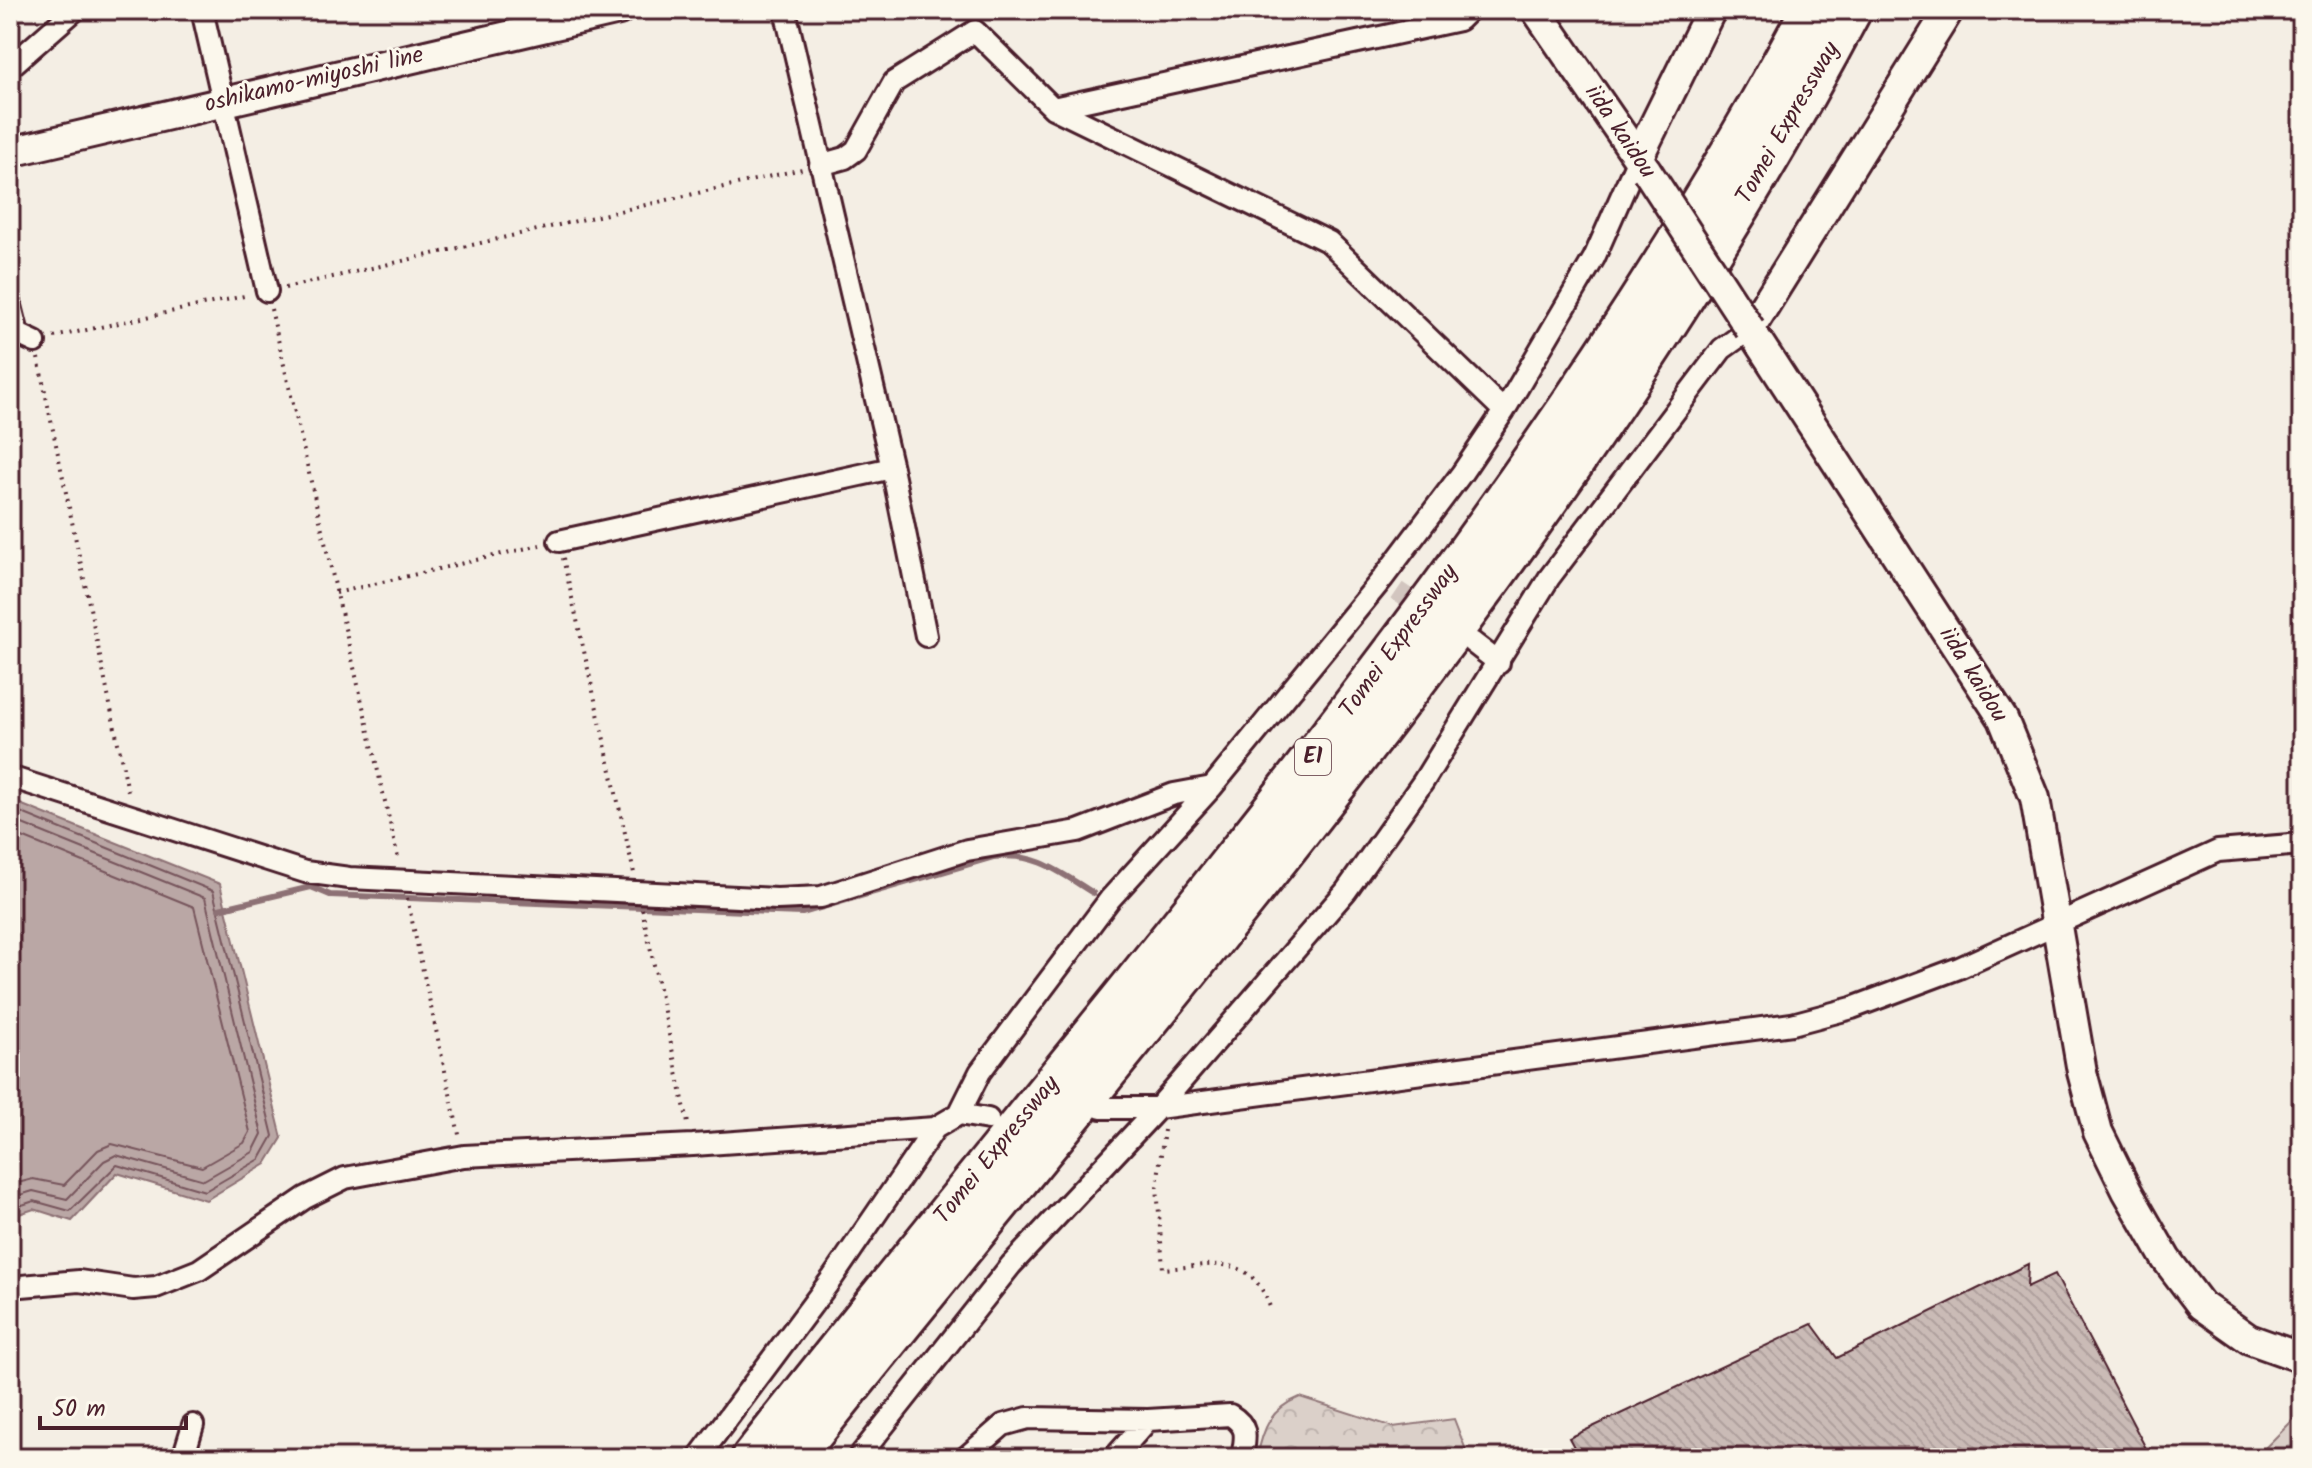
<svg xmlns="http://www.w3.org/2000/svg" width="2312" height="1468" font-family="Kalam,sans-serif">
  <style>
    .forest { fill: url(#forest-crowns); stroke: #92787a; stroke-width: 2 }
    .water { fill: #baa7a5; stroke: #8d7174; stroke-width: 2 }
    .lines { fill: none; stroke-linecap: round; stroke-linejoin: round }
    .shore { stroke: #77555c; stroke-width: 2 }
    .stream { stroke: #8d7174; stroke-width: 6 }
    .building { fill: url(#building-back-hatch); stroke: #4a1f2b; stroke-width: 2 }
    .street-tunnel { stroke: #d2c5bf; stroke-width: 20; stroke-dasharray: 20 10; stroke-linecap: butt }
    .street-casing { stroke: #4a1f2b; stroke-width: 26 }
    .secondary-casing { stroke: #4a1f2b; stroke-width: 34 }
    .highway-casing { stroke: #4a1f2b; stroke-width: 44 }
    .path { stroke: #4a1f2b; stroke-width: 4; stroke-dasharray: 2 6; stroke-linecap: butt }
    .street { stroke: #fbf7ec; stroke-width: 20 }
    .secondary { stroke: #fbf7ec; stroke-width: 28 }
    .highway { stroke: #fbf7ec; stroke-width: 38 }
    .secondary-bridge-casing { stroke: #4a1f2b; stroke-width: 34; stroke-linecap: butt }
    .secondary-bridge { stroke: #fbf7ec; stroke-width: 28 }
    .labels { text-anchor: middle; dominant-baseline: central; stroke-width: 6; stroke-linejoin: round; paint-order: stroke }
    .shield { fill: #fbf7ec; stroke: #7f6065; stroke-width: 2 }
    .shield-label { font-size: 22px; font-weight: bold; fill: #4a1f2b }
    .street-label { font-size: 24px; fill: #4a1f2b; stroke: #fbf7ec }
  </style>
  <defs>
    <pattern id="forest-crowns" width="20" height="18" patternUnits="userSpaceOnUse" patternTransform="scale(2)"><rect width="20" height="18" fill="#dbd0c9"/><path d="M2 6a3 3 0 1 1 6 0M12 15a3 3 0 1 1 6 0" fill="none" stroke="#bdb2ad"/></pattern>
    <pattern id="building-back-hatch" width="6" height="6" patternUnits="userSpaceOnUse" patternTransform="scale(2)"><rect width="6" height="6" fill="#cabbb6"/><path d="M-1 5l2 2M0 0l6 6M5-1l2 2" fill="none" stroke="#afa09d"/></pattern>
  </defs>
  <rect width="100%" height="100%" fill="#f4eee4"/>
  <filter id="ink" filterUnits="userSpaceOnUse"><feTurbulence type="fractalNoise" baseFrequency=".0125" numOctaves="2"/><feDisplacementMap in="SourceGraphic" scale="16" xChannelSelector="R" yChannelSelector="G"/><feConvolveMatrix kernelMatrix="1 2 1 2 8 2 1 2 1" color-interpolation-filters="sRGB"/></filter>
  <g filter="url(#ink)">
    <path class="forest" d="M1300 1397 1393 1427 1454 1419 1469 1458H1257C1263 1428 1270 1409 1300 1397Z
      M2302 1411V1458H2255Z"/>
    <path class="water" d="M10 800 220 884 282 1138 266 1164 206 1200 117 1173 72 1221 34 1209 10 1217Z"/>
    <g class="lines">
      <path class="shore" d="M10 808 213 891 273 1136 260 1159 205 1191 117 1165 70 1211 34 1201 10 1209
        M10 819 205 898 262 1134 253 1152 204 1180 116 1155 104 1161 67 1199 33 1191 10 1198
        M10 832 194 907 250 1132 244 1143 202 1167 112 1144 98 1150 64 1185 33 1179 10 1185"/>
      <path class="stream" d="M219 909 311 887 330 895 802 913 993 857C1036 852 1058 871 1093 893"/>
    </g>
    <path class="building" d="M2028 1264 2027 1287 2055 1274 2151 1458H1580L1569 1438 1812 1324 1837 1358Z"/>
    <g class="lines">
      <path class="street-tunnel" d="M1397 591 1430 613"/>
      <defs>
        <path id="street" d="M202 10 267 291
          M785 10 892 468 926 636
          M10 67 75 10
          M1053 108 1459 20 1469 10
          M820 165 845 158 856 150 894 82 975 31 1053 108 1329 242 1504 411
          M10 302 18 334 35 342
          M559 541 892 468
          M1472 642 1499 663
          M10 777 305 872 349 878 777 899 821 897 967 850 1078 831 1174 794 1212 787
          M1101 1108H1158L1792 1024 1852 1008 1959 968 2218 851 2302 844
          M959 1114 988 1119
          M10 1287 79 1281 133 1289 156 1287 199 1270 305 1198 345 1178 464 1156 693 1145 935 1128 959 1114 980 1072 1110 899 1212 787 1383 578 1462 473 1504 411 1594 258 1639 156
          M183 1458 193 1425
          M698 1458 833 1277 935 1128
          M858 1458 1011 1265 1158 1108 1346 891 1423 782 1549 578 1722 349 1750 329
          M965 1458 1003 1425 1028 1418 1148 1420 1230 1415C1250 1427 1245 1438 1242 1458
          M1114 1458 1148 1420"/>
        <path id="secondary" d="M1536 10 1647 171
          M1949 10 1750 329 2003 719 2035 798 2082 1072 2098 1132 2127 1191 2166 1259 2201 1305 2249 1339 2302 1358
          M10 152 619 10
          M1639 156 1711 10"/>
        <path id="highway" d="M751 1458C1119 988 1528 540 1810 10
          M794 1458C1166 991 1572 542 1852 10"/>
      </defs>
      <use href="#street" class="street-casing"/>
      <use href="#secondary" class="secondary-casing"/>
      <use href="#highway" class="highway-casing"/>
      <path class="path" d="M285 288 802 169
        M271 309 399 862
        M54 337 249 295
        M38 358 129 796
        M563 558 634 873
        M336 593 540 545
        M407 898 460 1139
        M642 909 689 1128
        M1164 1130 1157 1186 1163 1269C1212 1266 1249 1250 1270 1307"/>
      <use href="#street" class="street"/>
      <use href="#secondary" class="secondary"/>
      <use href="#highway" class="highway"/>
      <defs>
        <path id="secondary-bridge" d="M1647 171 1750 329"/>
      </defs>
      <use href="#secondary-bridge" class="secondary-bridge-casing"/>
      <use href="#secondary-bridge" class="secondary-bridge"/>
    </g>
  </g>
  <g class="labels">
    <rect class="shield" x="1295" y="739" width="36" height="36" rx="6"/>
    <g class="shield-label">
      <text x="1313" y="757">E1</text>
    </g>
    <g class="street-label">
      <text transform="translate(314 80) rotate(-13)">oshikamo-miyoshi line</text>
      <text transform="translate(1788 123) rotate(-60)">Tomei Expressway</text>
      <text transform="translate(1620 132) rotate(56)">iida kaidou</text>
      <text transform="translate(1399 641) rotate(-54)">Tomei Expressway</text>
      <text transform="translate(1973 675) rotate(58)">iida kaidou</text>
      <text transform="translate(997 1150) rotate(-51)">Tomei Expressway</text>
    </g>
  </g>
  <rect width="2312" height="1468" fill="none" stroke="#fbf7ec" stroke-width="40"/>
  <rect x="20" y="20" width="2272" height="1428" fill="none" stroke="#4a1f2b" stroke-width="3" filter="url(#ink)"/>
  <path d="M40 1416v12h146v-12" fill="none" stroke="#4a1f2b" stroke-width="4"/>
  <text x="52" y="1416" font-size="24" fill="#4a1f2b" stroke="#fbf7ec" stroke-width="6" paint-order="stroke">50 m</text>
</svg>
